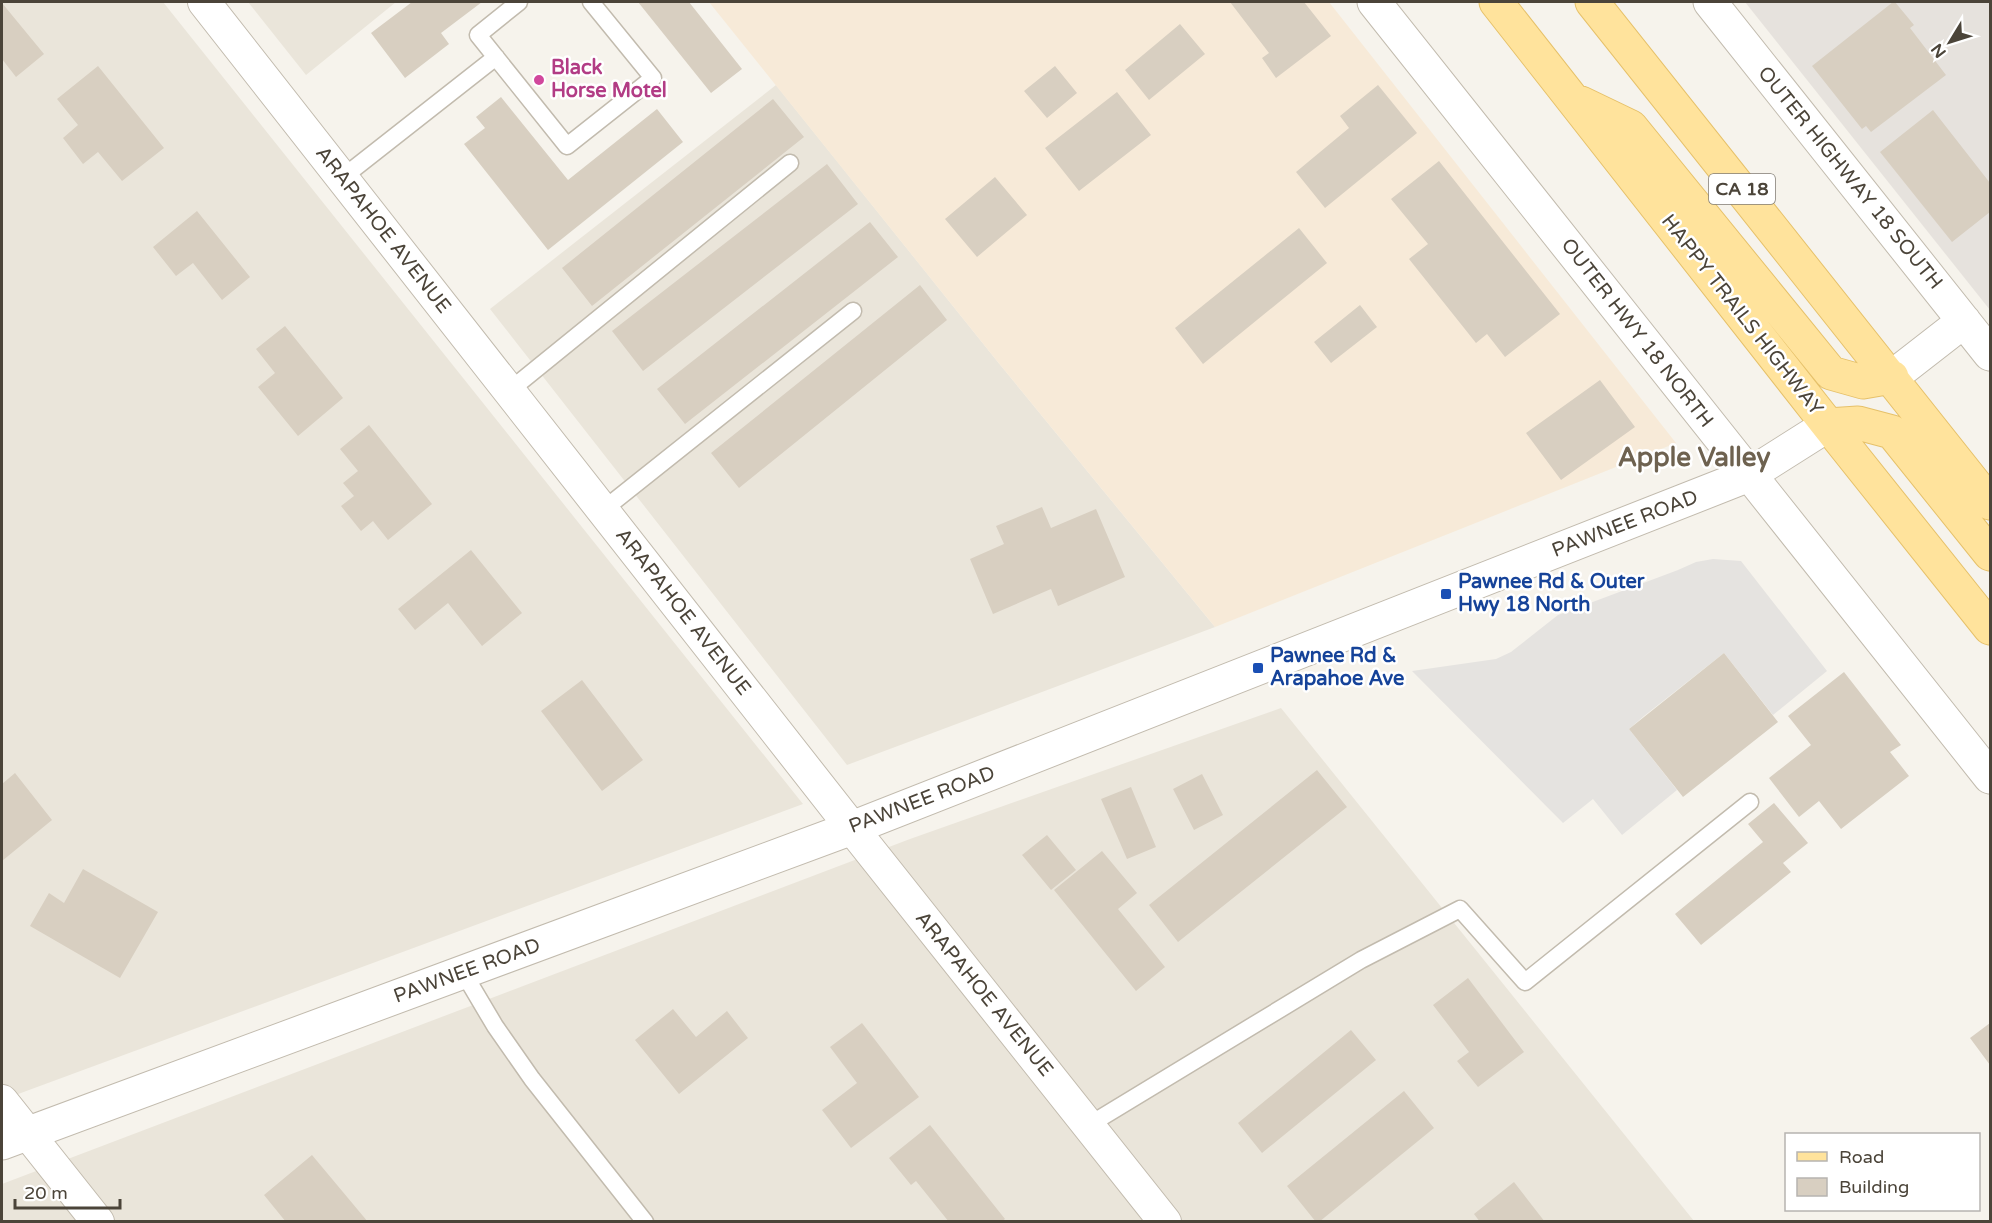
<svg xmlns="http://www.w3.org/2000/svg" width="1992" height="1223" font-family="'Varela Round',sans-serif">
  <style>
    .residential { fill: #eae5da }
    .commercial { fill: #f7ead8 }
    .industrial { fill: #e6e2dd }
    .parking { fill: #e5e3e0 }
    .building { fill: #d8cfc1 }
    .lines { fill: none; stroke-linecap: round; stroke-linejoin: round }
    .service-casing { stroke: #c2bbae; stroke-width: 19 }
    .minor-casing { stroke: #c2bbae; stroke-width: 34 }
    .tertiary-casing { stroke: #c2bbae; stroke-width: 35 }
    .primary-casing { stroke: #e6c16a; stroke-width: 35 }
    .service { stroke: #fff; stroke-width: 16 }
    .minor { stroke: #fff; stroke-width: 32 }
    .tertiary { stroke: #fff; stroke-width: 33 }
    .primary { stroke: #ffe39c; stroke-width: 33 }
    .hotel-dot { fill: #d1479c; stroke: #fff; stroke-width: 2 }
    .transit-dot { fill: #1a4fb4; stroke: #fff; stroke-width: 2 }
    .labels { text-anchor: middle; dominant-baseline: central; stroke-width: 5; stroke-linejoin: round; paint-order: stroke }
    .shield { fill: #fff; stroke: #817c74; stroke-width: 1.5 }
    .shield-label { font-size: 18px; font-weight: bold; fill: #4b4439 }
    .hotel-label { font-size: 20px; font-weight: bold; fill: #b23c85; stroke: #fff; text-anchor: start }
    .street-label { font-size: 20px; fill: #4b4439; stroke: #fff }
    .transit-label { font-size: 20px; font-weight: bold; fill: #164399; stroke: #fff; text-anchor: start }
    .district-label { font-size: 26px; font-weight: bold; fill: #6e6250; stroke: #fff }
  </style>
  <rect width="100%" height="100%" fill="#f6f3ec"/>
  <path class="residential" d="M2 2H163L803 804 2 1100Z
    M248 2H396L306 75Z
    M776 85 997 361 1215 627 847 765 490 309Z
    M1281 708 1694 1221 2 1222V1184L910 839Z"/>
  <path class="commercial" d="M709 2H1329L1676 443 1215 627 997 361Z"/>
  <path class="industrial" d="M1745 2H1990V310Z"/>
  <path class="parking" d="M1713 559 1741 561 1827 671 1773 715 1724 653 1644 716 1629 729 1677 790 1622 835 1593 799 1563 823 1412 671 1496 659 1511 652 1558 615 1678 570 1696 562Z"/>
  <path class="building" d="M412 2H482L441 33 449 44 405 78 371 33Z
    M638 2H689L742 69 711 93Z
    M1230 2H1304L1331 36 1276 78 1262 58 1269 53Z
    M1893 2H1895L1914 25 1910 28 1946 75 1871 132 1866 126 1862 129 1812 66Z
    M2 3 44 54 16 77 2 59Z
    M1180 24 1205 54 1149 100 1125 70Z
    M98 66 164 148 122 181 98 152 83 164 63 138 78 125 57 99Z
    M1055 66 1077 93 1047 118 1024 91Z
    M1378 85 1417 133 1325 208 1296 172 1349 128 1340 116Z
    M1117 92 1151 135 1079 191 1045 148Z
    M501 97 568 180 657 109 683 142 548 250 464 144 485 128 476 117Z
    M773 99 804 137 592 306 562 268Z
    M1933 110 1990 183V212L1952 242 1880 152Z
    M1439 161 1560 314 1505 357 1487 334 1476 343 1409 259 1428 244 1391 199Z
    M827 164 858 204 643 371 612 331Z
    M995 177 1027 215 977 257 945 219Z
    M197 211 250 277 222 300 193 263 176 276 153 247Z
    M870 222 898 257 685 424 657 389Z
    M1299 228 1327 263 1203 364 1175 328Z
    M920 285 947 320 739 488 711 453Z
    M1360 305 1377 327 1331 363 1314 342Z
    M285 326 343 398 298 436 258 387 275 373 256 349Z
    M1600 380 1635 427 1561 480 1526 433Z
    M369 425 432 504 388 540 373 521 361 531 341 506 354 496 343 483 358 471 340 449Z
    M1042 507 1051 528 1096 509 1125 577 1058 606 1051 589 993 614 970 559 1004 544 996 526Z
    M471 550 522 613 482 646 448 603 415 630 398 609Z
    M1724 653 1778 722 1683 797 1629 729Z
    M1844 672 1901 745 1890 752 1909 776 1841 829 1819 801 1799 817 1769 778 1811 745 1788 716Z
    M582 680 643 760 602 791 541 711Z
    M1317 770 1347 807 1178 942 1149 905Z
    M15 773 52 820 2 861V784Z
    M1202 774 1223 815 1194 830 1173 789Z
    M1131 787 1156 847 1127 859 1101 799Z
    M1774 803 1808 843 1783 863 1791 872 1701 945 1675 914 1763 842 1748 824Z
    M1047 835 1076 870 1051 890 1022 855Z
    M1102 851 1137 893 1118 909 1165 967 1136 991 1054 890Z
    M83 869 158 912 120 978 30 926 49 893 64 903Z
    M1468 978 1524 1052 1478 1087 1457 1061 1469 1052 1433 1005Z
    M673 1009 696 1037 727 1011 748 1038 679 1094 635 1040Z
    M862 1023 919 1097 851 1148 822 1110 857 1083 830 1047Z
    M1990 1023V1065L1970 1038Z
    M1351 1030 1376 1060 1262 1153 1238 1123Z
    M1404 1091 1434 1128 1319 1222H1316L1287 1186Z
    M930 1125 1005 1219 1001 1222H949L916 1181 911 1185 889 1158Z
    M312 1155 368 1222H286L264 1195Z
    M1514 1182 1545 1222H1480L1474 1214Z"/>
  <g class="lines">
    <defs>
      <path id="service" d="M519 2 478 35 567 146 653 78 591 2
        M342 178 496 57
        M509 391 790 163
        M603 510 853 311
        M463 972 495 1026 532 1079 645 1222
        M1089 1125 1361 960 1460 909 1525 982 1750 802"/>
      <path id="minor" d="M204 2 852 828 1165 1222
        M2 1101 98 1222"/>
      <path id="tertiary" d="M1374 2 1990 777
        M1710 2 1990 354
        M1892 377 1964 321
        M2 1143 852 828 1749 475 1828 425"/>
      <path id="primary" d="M1496 2 1828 425 1990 628
        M1592 2 1990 503
        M1581 103 1631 127 1831 373 1863 382 1892 377
        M1828 425 1858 423 1892 432 1990 554"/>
    </defs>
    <use href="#service" class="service-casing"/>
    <use href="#minor" class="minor-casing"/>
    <use href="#tertiary" class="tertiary-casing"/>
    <use href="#primary" class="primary-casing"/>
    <use href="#service" class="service"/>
    <use href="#minor" class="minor"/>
    <use href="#tertiary" class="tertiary"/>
    <use href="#primary" class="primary"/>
  </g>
  <circle class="hotel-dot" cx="539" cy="80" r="6"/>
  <g class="transit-dot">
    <rect x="1440" y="588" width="12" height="12" rx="3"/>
    <rect x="1252" y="662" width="12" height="12" rx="3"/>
  </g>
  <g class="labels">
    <rect class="shield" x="1709" y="174" width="66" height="30" rx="4.5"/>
    <g class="shield-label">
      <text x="1742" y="189">CA 18</text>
    </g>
    <g class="hotel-label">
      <text x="551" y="68">Black<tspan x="551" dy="23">Horse Motel</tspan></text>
    </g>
    <g class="street-label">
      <text transform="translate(1850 178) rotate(51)">OUTER HIGHWAY 18 SOUTH</text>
      <text transform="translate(383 230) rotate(52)">ARAPAHOE AVENUE</text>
      <text transform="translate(1742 315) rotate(52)">HAPPY TRAILS HIGHWAY</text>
      <text transform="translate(1637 333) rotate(52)">OUTER HWY 18 NORTH</text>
      <text transform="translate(1625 524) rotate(-21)">PAWNEE ROAD</text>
      <text transform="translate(683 612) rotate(52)">ARAPAHOE AVENUE</text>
      <text transform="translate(922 800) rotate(-21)">PAWNEE ROAD</text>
      <text transform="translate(467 971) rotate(-20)">PAWNEE ROAD</text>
      <text transform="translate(984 994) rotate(51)">ARAPAHOE AVENUE</text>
    </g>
    <g class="transit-label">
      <text x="1458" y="582">Pawnee Rd &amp; Outer<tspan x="1458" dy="23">Hwy 18 North</tspan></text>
      <text x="1270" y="656">Pawnee Rd &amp;<tspan x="1270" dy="23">Arapahoe Ave</tspan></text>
    </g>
    <g class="district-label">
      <text x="1694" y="457">Apple Valley</text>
    </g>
  </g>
  <rect width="1992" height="1223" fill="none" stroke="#4b4439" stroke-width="6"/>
  <rect x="1785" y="1133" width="195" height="78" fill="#ffffff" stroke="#b7b4b0" stroke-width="1.5"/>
  <rect x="1797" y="1152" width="30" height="9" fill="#ffe39c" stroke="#b7b4b0" stroke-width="1.5"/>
  <text x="1839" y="1163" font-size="18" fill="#4b4439">Road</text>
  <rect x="1797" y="1178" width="30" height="18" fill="#d8cfc1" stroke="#b7b4b0" stroke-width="1.5"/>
  <text x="1839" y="1193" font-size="18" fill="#4b4439">Building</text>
  <g transform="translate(1950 42) rotate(232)" stroke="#ffffff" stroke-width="4.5" paint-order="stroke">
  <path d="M0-4.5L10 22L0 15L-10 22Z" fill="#4b4439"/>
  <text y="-9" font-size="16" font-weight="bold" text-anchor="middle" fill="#4b4439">N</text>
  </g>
  <path d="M15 1199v9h105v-9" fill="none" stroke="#4b4439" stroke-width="3"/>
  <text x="24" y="1199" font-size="18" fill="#4b4439" stroke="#ffffff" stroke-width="4.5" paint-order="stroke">20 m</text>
</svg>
